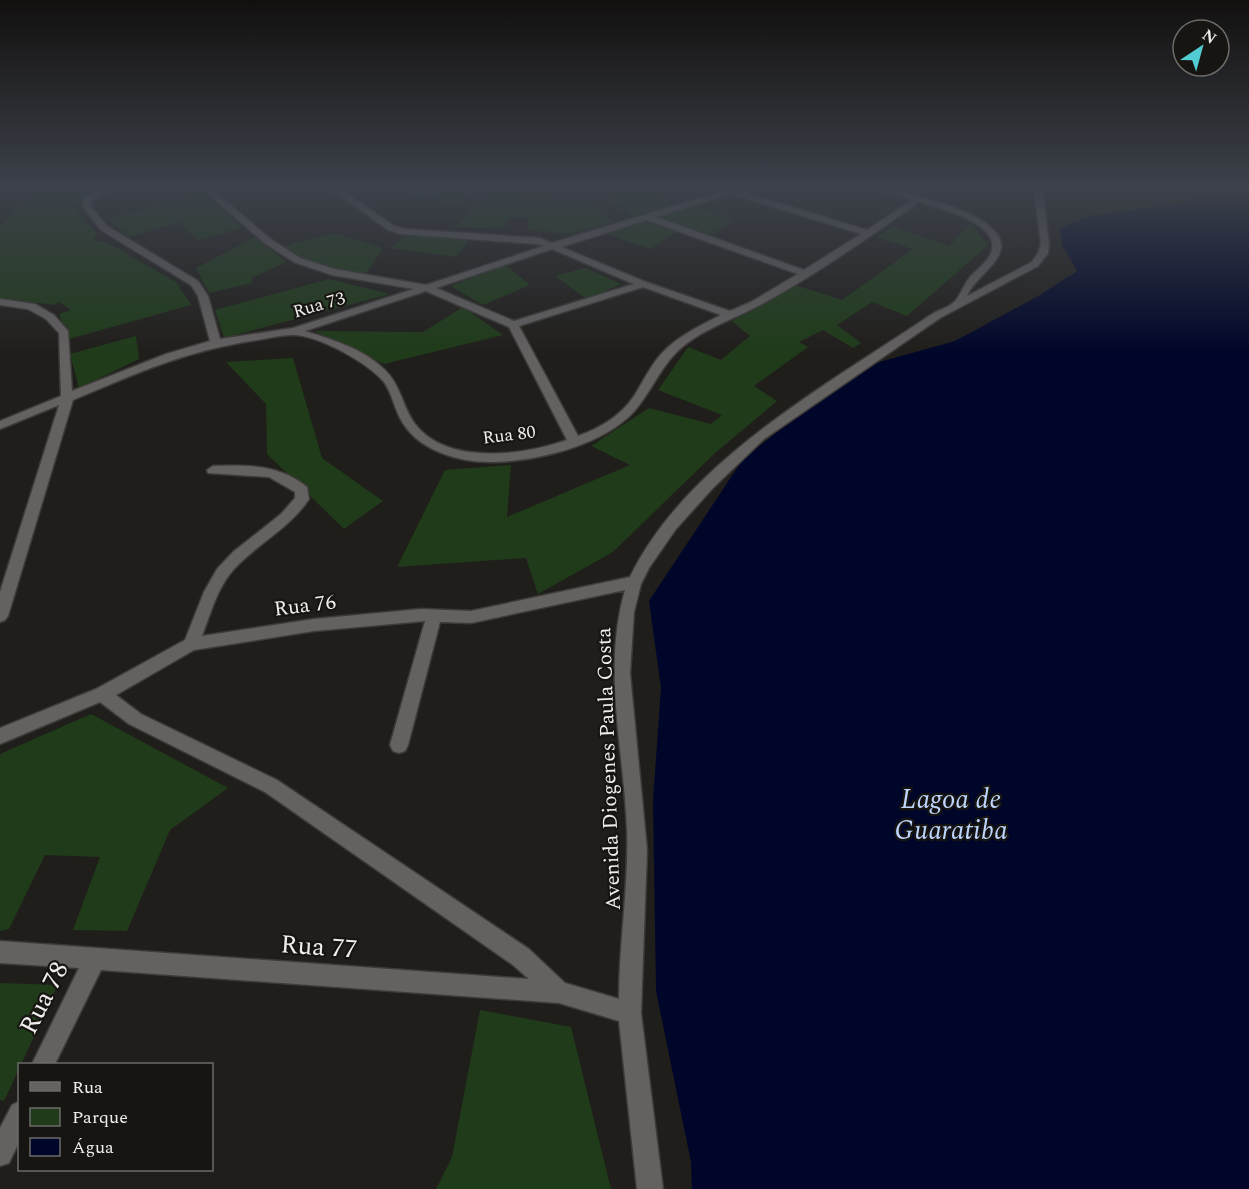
<svg xmlns="http://www.w3.org/2000/svg" width="1249" height="1189" font-family="Spectral,serif">
  <style>
    .green { fill: #1f3b19 }
    .water { fill: #000629 }
    .lines { fill: none; stroke-linecap: round; stroke-linejoin: round }
    .street-casing { stroke: #3d3b38; stroke-width: 3 }
    .street { fill: #646161; fill-rule: evenodd }
    .labels { text-anchor: middle; dominant-baseline: central; stroke-width: 4.5; stroke-linejoin: round; paint-order: stroke }
    .far-street-label { font-size: 18px; fill: #efedeb; stroke: #171512 }
    .street-label { font-size: 21px; fill: #efedeb; stroke: #171512 }
    .near-street-label { font-size: 26px; fill: #efedeb; stroke: #171512 }
    .near-water-label { font-size: 27px; font-style: italic; fill: #bed5fe; stroke: #171512 }
  </style>
  <rect width="100%" height="100%" fill="#201e1b"/>
  <path class="green" d="M39 188H98L75 209 97 234 93 240 108 243 176 282 191 305 69 339 59 314 71 310 59 302 54 305 0 298V225Z
    M399 188H466L477 191 453 204 428 195 419 199Z
    M645 188 673 205 633 216 606 197Z
    M203 192 242 228 198 240 179 222 129 237 109 220Z
    M495 192 586 202 613 222 571 234 528 230V218H508L504 229 454 227Z
    M694 205 733 220 713 235 655 217Z
    M645 221 676 232 650 249 604 233Z
    M971 223 988 245 907 316 872 302 837 325 861 343 853 348 823 330 799 342 808 347 754 386 777 401 714 454 613 552 538 594 526 558 397 567 445 470 511 465 507 517 630 465 591 446 649 408 711 424 722 415 658 390 688 347 721 360 750 336 732 321 795 285 842 300 913 249 877 237 893 226 949 246Z
    M335 233 383 248 366 274 312 266 284 246Z
    M405 236 470 238 456 257 391 248Z
    M255 237 286 262 252 278V283L209 293 196 268Z
    M506 265 530 285 483 305 451 286Z
    M585 268 621 284 587 299 555 276Z
    M329 279 390 294 224 338 215 310Z
    M463 307 503 335 384 364 314 331 423 332Z
    M136 336 139 359 79 388 70 354Z
    M293 358 322 458 383 501 344 529 267 454 266 404 226 362Z
    M91 714 228 788 170 830 127 931 73 930 100 857 45 855 9 929 0 931V754Z
    M0 983 58 985 4 1101 0 1100Z
    M480 1010 571 1027 611 1189H436L452 1157Z"/>
  <path class="water" d="M1249 188V1189H692L691 1162 656 991 653 800 661 688 649 601 743 459 835 386 876 363 955 341 1040 295 1077 271 1062 245 1060 229C1098 207 1144 213 1186 202 1211 195 1222 188 1249 188Z"/>
  <g class="lines">
    <defs>
      <path id="street" d="M105 188H115L92 200 91 207 107 226 198 281 208 296 220 339 293 328 414 289 332 275 294 262 266 244 201 188H210L272 240 300 258 334 269 426 285 544 246 537 244 401 234 388 230 330 188H339L394 226 405 229 539 238 552 243 733 188H745L740 191 867 230 912 200 878 188H890C913 195 1013 216 1000 252 994 269 974 279 967 296L1032 262 1038 253 1041 244 1034 188H1042L1049 244 1048 253 1038 266 940 318 764 439 713 488 676 529 649 568 641 584 634 612 630 673 647 850 641 1013 663 1189H637L619 1021 559 1003 101 970 55 1064H32L79 968 0 963V941L529 979 513 965 265 792 129 724 100 702 0 744V728L96 689 185 640 204 592 217 569 233 552 281 514 295 498V492L269 477 208 473 207 470 213 466C247 465 279 464 307 487L309 499C290 528 257 544 234 569 217 588 211 613 202 636L314 619 421 609 471 611 630 577C686 461 829 384 932 314 939 310 947 308 953 303 959 299 964 284 970 277 977 269 987 263 991 253 1003 223 938 208 919 202 868 238 815 275 760 305 738 317 714 325 693 339 666 356 658 380 640 404 612 444 537 462 490 462 458 462 416 450 400 418 394 407 392 393 384 382 368 363 317 334 292 335 281 335 269 338 258 340 188 350 137 373 73 400L8 616 5 620 0 622V592L59 405 0 429V421L61 396 59 333 46 319 28 309 0 305V299L35 304 54 315 68 331 72 391 166 354 210 341 198 296 191 285 101 230 83 207 85 197ZM731 194 861 234 804 270 656 217ZM647 220 798 274 751 302 730 311 646 282 561 247ZM552 249 634 284 514 321 436 288ZM643 287 721 315C701 325 678 336 662 353 650 366 643 382 634 396 621 416 600 428 578 436L519 326ZM426 291 509 327 567 440C525 455 447 466 415 424 402 406 401 385 384 369 362 348 333 340 305 331ZM625 590C602 670 624 749 627 830 629 886 619 942 619 999L565 983 529 949 277 780 141 714 116 695 194 650 314 631 425 621 390 745 393 751 399 753 405 751 408 745 440 622 471 623Z
        M482 188H554L550 190H486Z
        M20 1101V1140L9 1163 0 1166V1128L12 1105Z"/>
    </defs>
    <use href="#street" class="street-casing"/>
    <use href="#street" class="street"/>
  </g>
  <linearGradient id="sky" x2="0" y2="1"><stop stop-color="#12100f"/><stop offset="0.53" stop-color="#3c414a"/><stop offset="1" stop-color="#3c414a" stop-opacity="0"/></linearGradient>
  <rect width="1249" height="354" fill="url(#sky)"/>
  <g class="labels">
    <g class="far-street-label">
      <text transform="translate(319 305) rotate(-16)">Rua 73</text>
      <text transform="translate(509 435) rotate(-7)">Rua 80</text>
    </g>
    <g class="street-label">
      <text transform="translate(305 606) rotate(-7)">Rua 76</text>
      <text transform="translate(609 769) rotate(-92)">Avenida Diogenes Paula Costa</text>
    </g>
    <g class="near-street-label">
      <text transform="translate(319 947) rotate(4)">Rua 77</text>
      <text transform="translate(44 998) rotate(-63)">Rua 78</text>
    </g>
    <g class="near-water-label">
      <text x="951" y="800">Lagoa de<tspan x="951" dy="31">Guaratiba</tspan></text>
    </g>
  </g>
  <rect x="18" y="1063" width="195" height="108" fill="#171512" stroke="#6d6b69" stroke-width="1.5"/>
  <rect x="30" y="1082" width="30" height="9" fill="#646161" stroke="#6d6b69" stroke-width="1.5"/>
  <text x="72" y="1093" font-size="18" fill="#efedeb">Rua</text>
  <rect x="30" y="1108" width="30" height="18" fill="#1f3b19" stroke="#6d6b69" stroke-width="1.5"/>
  <text x="72" y="1123" font-size="18" fill="#efedeb">Parque</text>
  <rect x="30" y="1138" width="30" height="18" fill="#000629" stroke="#6d6b69" stroke-width="1.5"/>
  <text x="72" y="1153" font-size="18" fill="#efedeb">Água</text>
  <g transform="translate(1201 48) rotate(36)"><circle r="28" fill="#171512" stroke="#6d6b69" stroke-width="1.5"/>
  <path d="M0-4.5L10 22L0 15L-10 22Z" fill="#51ccd3"/>
  <text y="-9" font-size="16" font-weight="bold" text-anchor="middle" fill="#efedeb">N</text>
  </g>
</svg>
